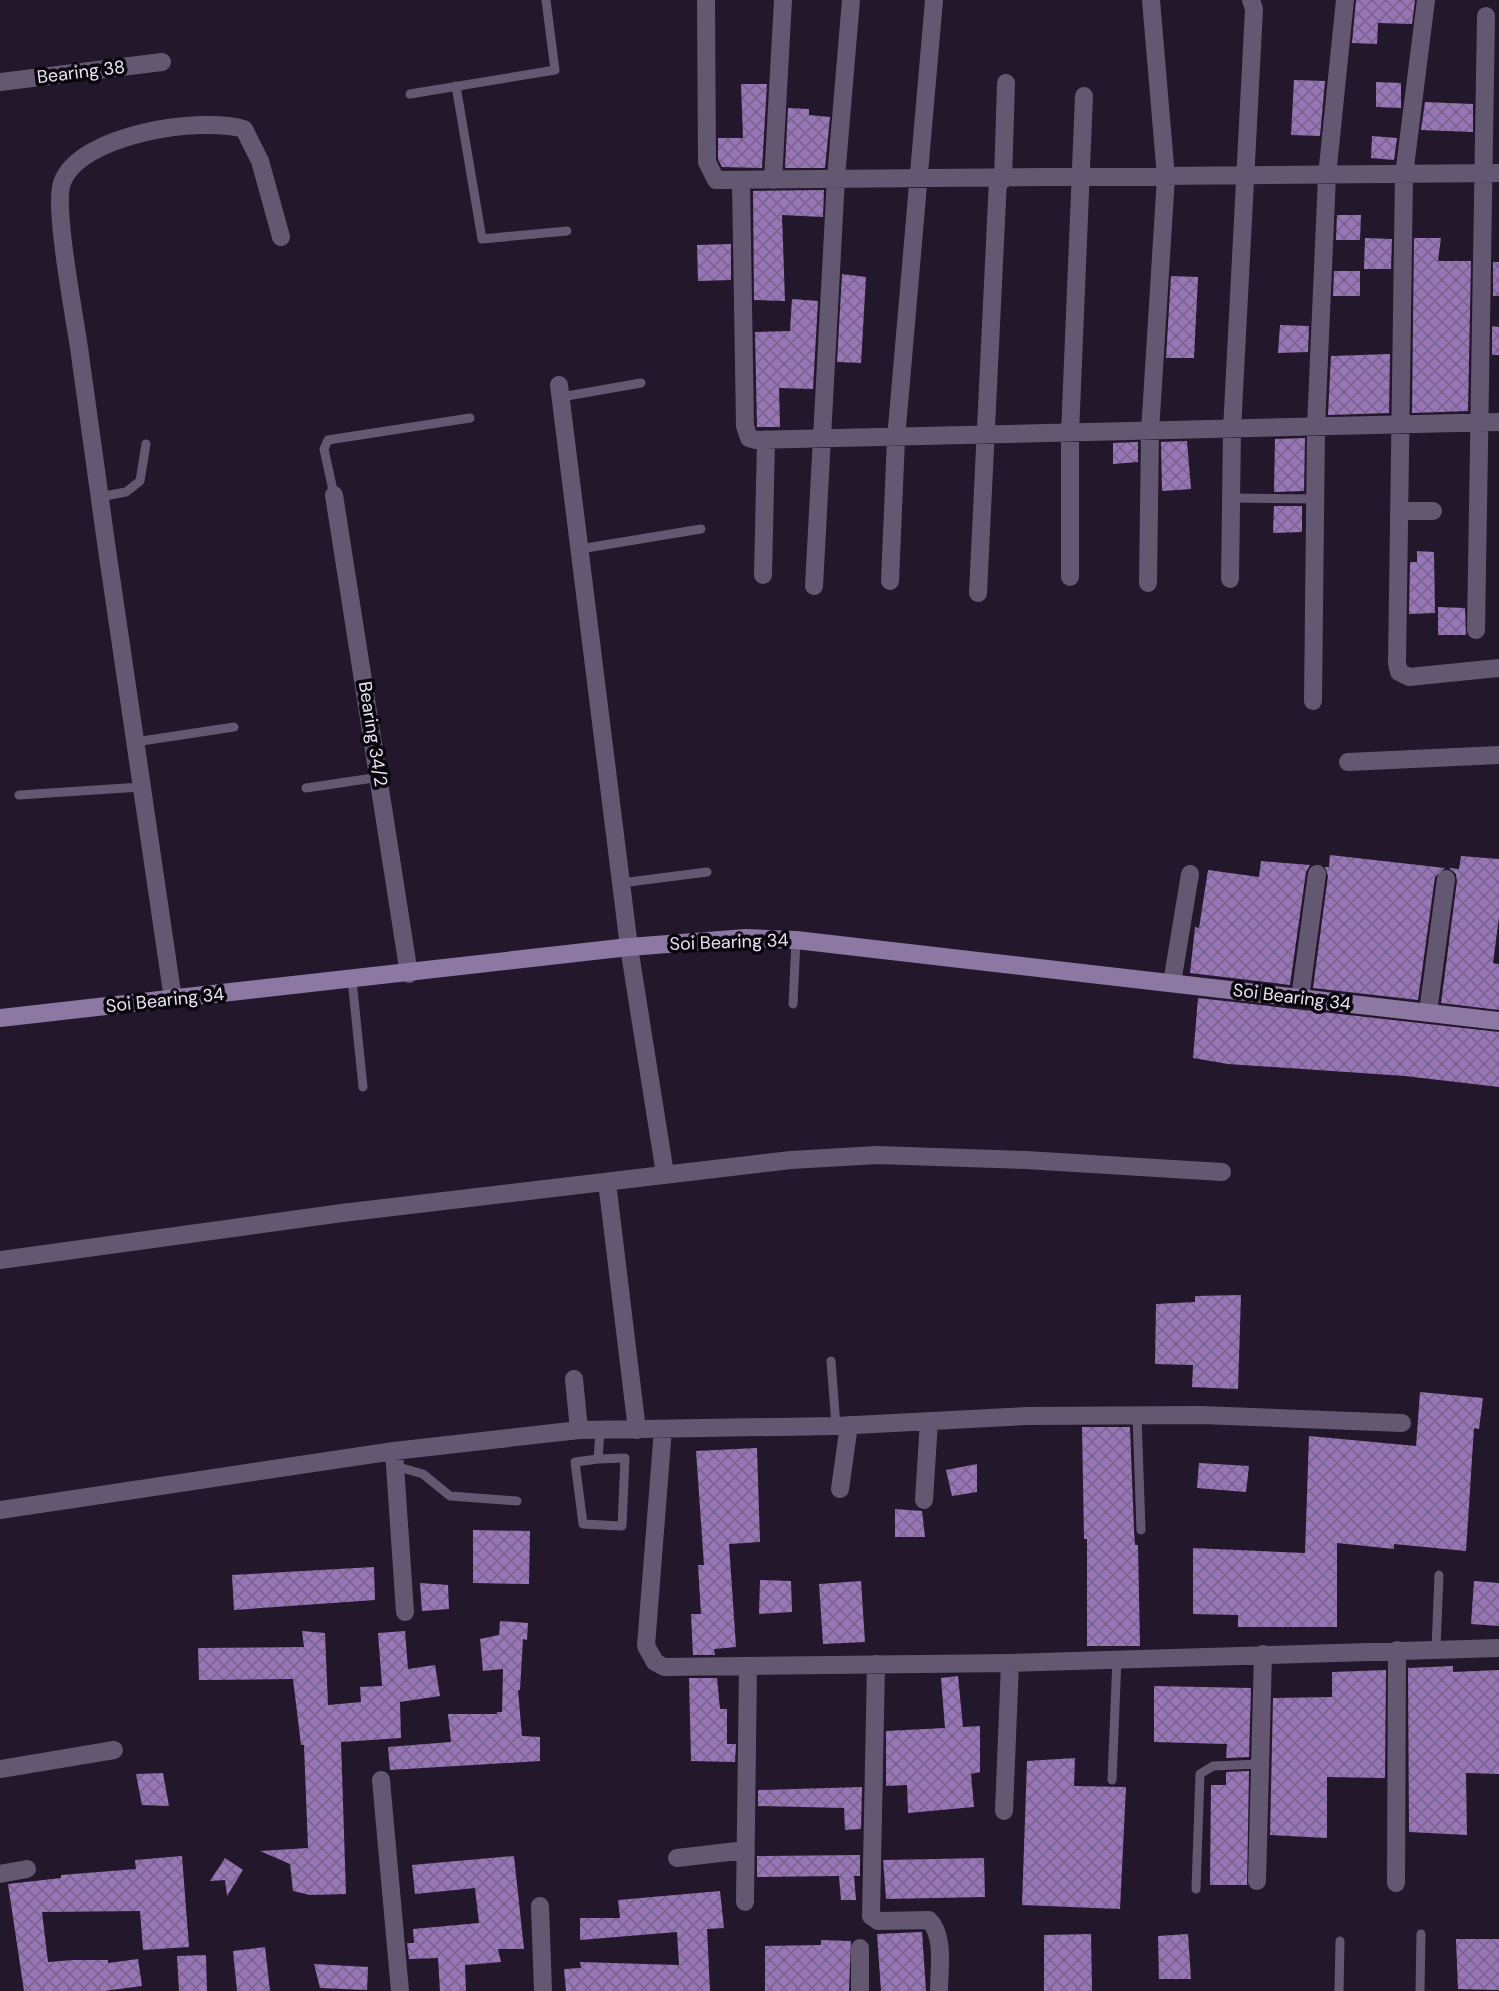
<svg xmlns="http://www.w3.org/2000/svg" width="1499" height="1991" font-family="'DM Sans',sans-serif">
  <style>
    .building { fill: url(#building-cross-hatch) }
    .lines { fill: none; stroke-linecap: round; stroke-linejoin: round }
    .lane { stroke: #645772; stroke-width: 9 }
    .street { stroke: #645772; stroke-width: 18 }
    .secondary { stroke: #8d77a3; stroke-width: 18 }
    .labels { text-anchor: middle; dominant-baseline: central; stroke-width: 7; stroke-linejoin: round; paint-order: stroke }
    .street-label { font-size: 18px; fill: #eae3f1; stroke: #09050d }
  </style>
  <defs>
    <pattern id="building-cross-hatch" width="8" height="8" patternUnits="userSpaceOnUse" patternTransform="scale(1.75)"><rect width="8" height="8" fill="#9876b6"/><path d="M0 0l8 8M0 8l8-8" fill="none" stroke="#7b6490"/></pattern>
  </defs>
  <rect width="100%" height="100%" fill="#22172b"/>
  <path class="building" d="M1356 0H1415L1412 24 1378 23 1377 44 1352 43Z
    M1294 80 1325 81 1320 136 1291 135Z
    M1376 82 1401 83V108L1376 107Z
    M741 84H767L762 168 722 167 718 159V138H743Z
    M1425 102 1473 104V132L1421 130Z
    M788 108 809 109V115L830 117 825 168H785Z
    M1372 136 1397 138 1394 160 1371 158Z
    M824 190 823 217 782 215 785 301 754 300 753 191Z
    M1337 215H1361L1360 240H1336Z
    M1365 238 1392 239 1391 269H1364Z
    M1414 238H1441L1438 261H1471L1468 411 1412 413Z
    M731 244V280L698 281 697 245Z
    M1493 262H1499V296H1493Z
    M1334 271H1360V296H1333Z
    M842 274 866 277 861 363 837 362Z
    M1171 276 1198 277 1194 358H1166Z
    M792 299 818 301 813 389 779 388 780 427H757L755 332 790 331Z
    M1280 325 1309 326 1308 352 1278 353Z
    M1492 326 1499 327V355H1492Z
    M1390 354 1389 413 1328 415 1331 356Z
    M1305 438 1304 491 1274 492 1275 439Z
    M1187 441 1191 489 1162 491 1161 442Z
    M1138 442V462L1113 464V443Z
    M1274 506H1302V532L1273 533Z
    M1417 551 1434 552 1435 613 1409 614 1410 562H1417Z
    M1438 607 1465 608 1466 635H1438Z
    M1330 855 1445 868 1435 877 1418 1000 1313 988 1328 876 1325 867H1329Z
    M1461 856 1499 859V917L1493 963 1499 964V1010L1441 1003 1457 881 1456 874 1449 868 1459 869Z
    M1261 861 1310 865 1306 872 1290 985 1190 973 1195 927 1199 928 1208 870 1259 877Z
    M1198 998 1499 1032V1087L1405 1076 1228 1064 1193 1058Z
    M1241 1295 1238 1389 1192 1387 1193 1365 1155 1364 1156 1304 1195 1302V1296Z
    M1420 1392 1483 1398 1479 1429 1474 1428 1466 1551 1394 1544V1549L1337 1543V1627H1238V1615L1193 1614V1548L1305 1553 1309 1436 1416 1446Z
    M1082 1427H1130L1134 1530 1135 1545H1138L1140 1646H1087V1539H1084Z
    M757 1448 760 1542 729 1544 736 1647 714 1649 715 1655H693L691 1614H701L698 1565H704L696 1451Z
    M1199 1463 1249 1466 1246 1492 1197 1488Z
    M977 1464V1492L952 1496 946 1470Z
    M895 1509 922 1511 925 1537H895Z
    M473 1530 530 1531 529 1584 473 1583Z
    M374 1567 375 1600 234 1610 232 1575Z
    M760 1580 791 1581 792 1612 759 1614Z
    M861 1581 865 1642 823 1644 819 1584Z
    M1474 1581 1499 1583V1626L1471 1624Z
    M420 1583 448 1585 449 1609 422 1611Z
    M500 1621 528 1623 527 1640 523 1639 520 1690H518L522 1736 540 1737V1761L390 1770 388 1747 451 1742 448 1714H497V1712H502L503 1669 483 1671 480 1639 499 1635Z
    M302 1631 325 1633 328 1705 361 1702 360 1687 382 1686 378 1633 405 1631 408 1669 435 1665 440 1696 400 1702 401 1738 341 1742 346 1894 310 1895 293 1891 290 1864 260 1851 308 1848 304 1745H301L293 1679 199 1680 198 1648 304 1647Z
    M1453 1666V1672L1499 1670V1774L1466 1773 1467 1835 1409 1832 1408 1668Z
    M1386 1670 1385 1778 1327 1777V1838L1270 1835 1273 1698 1332 1697V1672Z
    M958 1676 963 1727 980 1726V1772L971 1774 974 1807 908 1813 907 1785 886 1786V1731L945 1728 941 1678Z
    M689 1678H717L720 1709H727V1744H736L735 1762 691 1761Z
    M1154 1686 1251 1688 1249 1757 1226 1758 1227 1744 1154 1742Z
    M1075 1758 1074 1786 1126 1787 1120 1909 1022 1905 1027 1761Z
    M1249 1771 1247 1885H1210L1211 1785H1226V1772Z
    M163 1773 169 1806 142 1805 136 1774Z
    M862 1787 861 1829 845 1830 844 1808 758 1806V1790Z
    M860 1855V1876H854L856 1900H841L839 1876 757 1877V1856Z
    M182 1856 189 1947 143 1950 140 1911 42 1912 48 1962 73 1960H108V1963L138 1959 142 1986 104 1991H24L8 1884 61 1878V1875L136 1869 135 1860Z
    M514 1856 524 1949H498L501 1962 465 1965 466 1991H440L438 1958 409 1959 407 1943H414L413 1929 479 1923 475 1888 415 1894 412 1865Z
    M225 1858 243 1870 227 1896 225 1880 210 1881Z
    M984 1858 985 1897 886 1899 883 1860Z
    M720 1891 724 1928 707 1929 710 1991H566L564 1969 581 1968 580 1962 679 1965 677 1932 580 1940V1918H620L618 1900Z
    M922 1932 926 1991H881L877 1934Z
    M1091 1934 1092 1991H1044V1935Z
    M1188 1934 1191 1979H1159L1158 1936Z
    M1456 1939H1499V1990L1458 1989Z
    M821 1940 851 1941 849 1991H765V1946L821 1945Z
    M265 1947 270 1991H237L233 1951Z
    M206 1955 207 1991H179L177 1956Z
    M314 1964 368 1967 367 1990 320 1988Z"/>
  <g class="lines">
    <path class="lane" d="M456 86 482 239 567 231
      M410 94 555 70 546 0
      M561 397 641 383
      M334 495 324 449 328 440 470 418
      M99 497 126 492 140 481 146 444
      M1231 498 1315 499
      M580 549 701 529
      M135 742 234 727
      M306 788 380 777
      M19 795 141 787
      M621 883 707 872
      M352 980 363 1087
      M793 1004 796 940
      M831 1361 836 1426
      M1137 1416 1141 1530
      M598 1459 575 1462 583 1524 622 1526 625 1458 598 1459 600 1431
      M395 1466 423 1474 450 1496 517 1501
      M1436 1648 1439 1575
      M1112 1780 1117 1659
      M1196 1889 1200 1774 1213 1766 1260 1764
      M1339 1991 1340 1941
      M1420 1991 1421 1934"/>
    <path class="street" d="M706 0 707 162 716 180 1499 173
      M1426 0 1404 175 1397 663 1399 672 1409 677 1499 668
      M0 82 162 62
      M773 180 783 0
      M1003 180 1006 83
      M741 182 745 426 749 438 756 440 1499 422
      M559 385 629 947 665 1174
      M334 495 409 974
      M1399 511H1433
      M763 575 766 441
      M1070 577V434L1084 96
      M1230 579 1232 430 1254 9 1251 0
      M890 581 896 439 934 0
      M1148 583 1150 432 1166 177 1151 0
      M814 586 836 178 851 0
      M978 593 998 180
      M1476 630 1486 16
      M1313 701 1316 427 1327 176 1345 0
      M1348 762 1499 755
      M1172 983 1190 874
      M1300 998 1317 874
      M173 999C141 785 109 570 80 355 76 323 53 208 62 183 79 134 201 116 244 129L260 161 281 237
      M1428 1012 1446 879
      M607 1182 637 1430
      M0 1260 342 1213 791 1160 877 1155 1026 1160 1222 1172
      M574 1379 579 1430
      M663 1429 646 1646 655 1662 664 1667 1010 1663 1499 1648
      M394 1451 405 1612
      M840 1489 849 1425
      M924 1500 929 1421
      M0 1510 394 1451 579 1430 836 1426 1027 1416 1201 1415 1402 1423
      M876 1664 871 1916 878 1921 929 1920C945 1936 939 1970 939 1991
      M0 1769 114 1750
      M381 1780 400 1991
      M1004 1811 1010 1663
      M677 1858 746 1850
      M0 1874 27 1869
      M1257 1881 1263 1654
      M1396 1883 1397 1650
      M745 1902 748 1667
      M540 1906 543 1991
      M860 1948V1991"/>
    <path class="secondary" d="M0 1018 629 947 746 938 796 940 1499 1021"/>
  </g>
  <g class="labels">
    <g class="street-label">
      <text transform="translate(81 72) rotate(-7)">Bearing 38</text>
      <text transform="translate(373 734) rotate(81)">Bearing 34/2</text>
      <text transform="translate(729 942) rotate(-2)">Soi Bearing 34</text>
      <text transform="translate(1292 997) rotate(7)">Soi Bearing 34</text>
      <text transform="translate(165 1000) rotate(-6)">Soi Bearing 34</text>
    </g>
  </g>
</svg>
